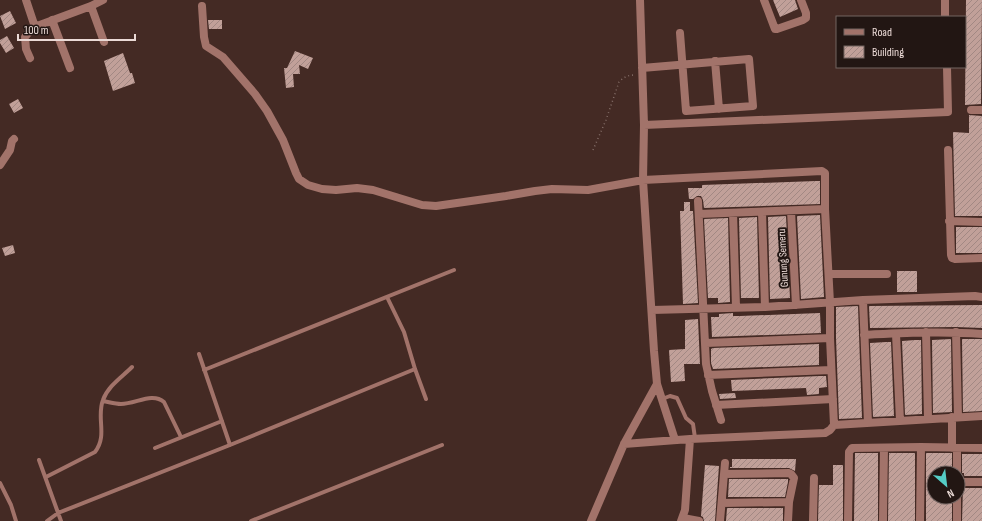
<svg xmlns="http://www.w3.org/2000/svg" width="982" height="521" font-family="'Sofia Sans Condensed',sans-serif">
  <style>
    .building { fill: url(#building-hatch) }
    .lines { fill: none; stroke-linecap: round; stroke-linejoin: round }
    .path { stroke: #846e68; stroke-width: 1.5; stroke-dasharray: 1 3; stroke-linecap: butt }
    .lane { stroke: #a2736a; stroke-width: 4 }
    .street { stroke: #a2736a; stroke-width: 8 }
    .labels { text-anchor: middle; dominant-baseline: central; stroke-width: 4; stroke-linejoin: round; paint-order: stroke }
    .street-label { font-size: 11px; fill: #ebdad6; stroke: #221613 }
  </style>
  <defs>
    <pattern id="building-hatch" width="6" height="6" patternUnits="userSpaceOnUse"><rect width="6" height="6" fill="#c1a099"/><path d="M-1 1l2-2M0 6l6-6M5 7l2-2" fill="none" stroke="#a28883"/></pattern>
  </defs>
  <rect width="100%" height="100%" fill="#442a24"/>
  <path class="building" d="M773 0H795L798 9 780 17Z
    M966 0H982L981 104 965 105Z
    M10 11 16 23 5 29 0 16Z
    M208 20H222V29H209Z
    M7 36 14 48 6 53 0 43V40Z
    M295 51 313 58 308 69 299 65 300 74H293L294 87 286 88 284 68H287Z
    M123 53 130 73H132L135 83 113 91 104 61Z
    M18 99 23 108 14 113 9 104Z
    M969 115 982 116V216H955L953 132 969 133Z
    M816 181H820V204L704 208 703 200 701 196H697L693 199H689L688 188H702V185Z
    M684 202H690V211H693L698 303 683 304 680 211H684Z
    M820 215 824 297 801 299 797 216Z
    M786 216 790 298 770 299 768 217Z
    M757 217 759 298H741L739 218Z
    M728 218 730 302 718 303V298H708L704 219Z
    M956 227H982V253H956Z
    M13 245 15 253 5 256 2 248Z
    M897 271H917V292H897Z
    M982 305V328L956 327 870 328 869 306Z
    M858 306 862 418 839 419 836 338V307Z
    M733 313V316H740L820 313 821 333 712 337 711 317H719V314Z
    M698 319 700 364H684L685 381 671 382 669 350 685 349V320Z
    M951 339 952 412 933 413 932 340Z
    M962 339H982V411L963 412Z
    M915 340H921L922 414 905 415 902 341Z
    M886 342H891L894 416 873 417 870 343Z
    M819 344V365L713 369 711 363V349L713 348Z
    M820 376H826L827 387 819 388V394L807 395 806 388 732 391 731 380Z
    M735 393 736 398 720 399 719 394Z
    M855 453H878V521H854Z
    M889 453H915V521H888Z
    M926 453H952V473H934V497H952V521H926Z
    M962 454H982V476H964V473H962Z
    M732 459H796L795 471 789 468H730V467H732Z
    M705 465 719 466 715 521H704L703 517 701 516Z
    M833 465H843V521H818L819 485H833Z
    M729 479H788V482L785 497H728Z
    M963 488H982V521H962Z
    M727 508H783V521H726Z"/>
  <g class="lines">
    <path class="path" d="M593 150 606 120 619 82C624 77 628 75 635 75"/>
    <path class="lane" d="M387 297 404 332 415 369 426 399
      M199 354 230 445
      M204 370 454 270
      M662 399 670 396 677 398 686 418 693 424 695 438
      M103 401C109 402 115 404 121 404 136 404 152 392 164 402L181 437
      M155 448 222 421
      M39 460 61 521
      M46 477 95 452C108 435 96 418 103 400 108 386 122 377 132 367
      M0 483 11 505 16 521
      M47 521 58 513 230 445 415 369
      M251 521 442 445"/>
    <path class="street" d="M26 0 34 24 37 26 91 6 103 0
      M640 0 644 125 643 180 654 351 657 384 675 440
      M764 0 775 29H777L803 20 806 18V13L801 0
      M945 0V17
      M91 6 104 42
      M202 6 204 37 206 46 223 57 255 94 267 111 283 140 296 173 299 179 308 185 322 189 336 190 357 188 373 190 422 205 436 206 506 196 535 191 552 189 588 190 643 180 822 171 825 173V209L830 303V338L834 425 830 430 825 433 690 439 624 444
      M52 20 70 68
      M30 58 26 49 25 37 35 25
      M715 61 719 109
      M642 68 749 59 753 106 686 111 680 33
      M971 110H982
      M644 125 948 112 947 67
      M948 150 951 255 952 258 955 259 982 258
      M0 165 10 150 12 141 14 139
      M698 201 706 364 712 391 721 420
      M791 211 796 305
      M762 212 765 307
      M733 213 736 307
      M699 214 825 209
      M949 221 982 222
      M829 274H887
      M863 300 868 423
      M652 310 765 307 863 300 975 296 982 297
      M926 332 928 418
      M956 332 958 417
      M896 334 900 421
      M864 335C904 333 943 331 982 334
      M706 343 830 338
      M708 375 831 370
      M716 405 833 399
      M834 425 982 416
      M952 448V417
      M957 473V448
      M724 474 725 463
      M958 482H982
      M722 503 789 502
      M683 518 699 521
      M591 521 624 444 657 384
      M681 521 685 510 690 439
      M720 521 724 474 789 473 791 474 794 478 789 502 788 521
      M813 521 814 478
      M848 521 849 452 852 448 921 447 982 448
      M883 521 884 448
      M920 521 921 447
      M957 521V497"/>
  </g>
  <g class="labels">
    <g class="street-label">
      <text transform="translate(783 258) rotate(-93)">Gunung Semeru</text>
    </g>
  </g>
  <rect x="836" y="16" width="130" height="52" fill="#221613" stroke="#726461"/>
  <rect x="844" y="29" width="20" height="6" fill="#a2736a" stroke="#726461"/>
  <text x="872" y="36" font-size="12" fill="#ebdad6">Road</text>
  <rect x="844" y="46" width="20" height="12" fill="url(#building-hatch)" stroke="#726461"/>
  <text x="872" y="56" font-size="12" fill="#ebdad6">Building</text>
  <g transform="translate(946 485) rotate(152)"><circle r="19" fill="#221613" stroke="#726461"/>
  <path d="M0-3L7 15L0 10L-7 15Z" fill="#55cdc6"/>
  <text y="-6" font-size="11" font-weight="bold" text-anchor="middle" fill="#ebdad6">N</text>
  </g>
  <path d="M18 34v6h117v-6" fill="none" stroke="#ebdad6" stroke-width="2"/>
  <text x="24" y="34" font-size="12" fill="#ebdad6" stroke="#221613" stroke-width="3" paint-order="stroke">100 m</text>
</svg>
